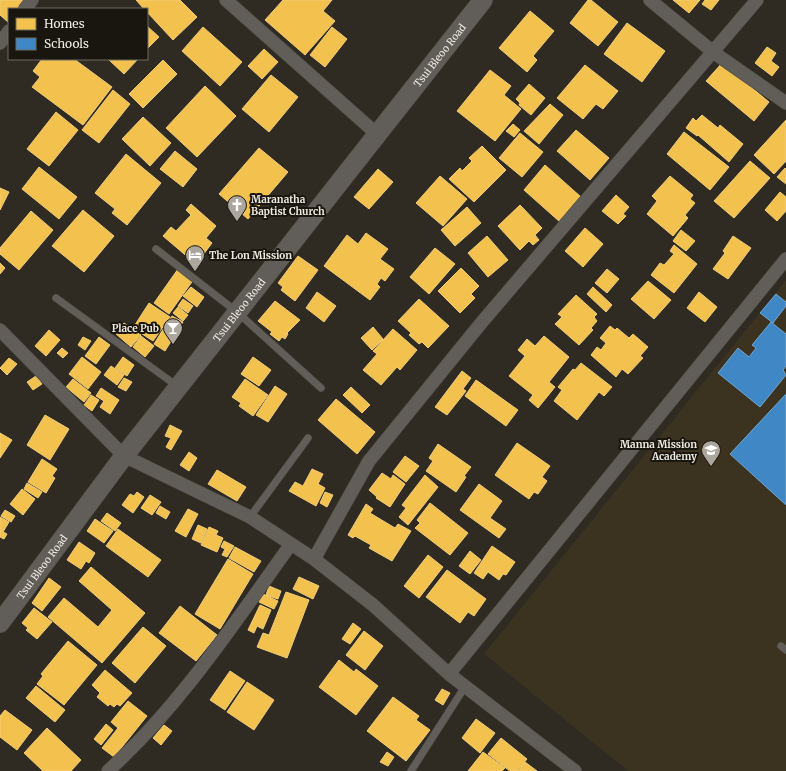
<svg xmlns="http://www.w3.org/2000/svg" width="786" height="771" font-family="Merriweather,serif">
  <style>
    .built { fill: #3b321f }
    .homes { fill: #f2c14e; stroke: #f1cd7a }
    .schools { fill: #3f88c5; stroke: #74a5cd }
    .lines { fill: none; stroke-linecap: round; stroke-linejoin: round }
    .lane-casing { stroke: #4a473f; stroke-width: 8 }
    .street-casing { stroke: #4a473f; stroke-width: 14 }
    .secondary-casing { stroke: #4a473f; stroke-width: 20 }
    .lane { stroke: #615d58; stroke-width: 7 }
    .street { stroke: #615d58; stroke-width: 13 }
    .secondary { stroke: #615d58; stroke-width: 19 }
    .labels { text-anchor: middle; dominant-baseline: central; stroke-width: 4; stroke-linejoin: round; paint-order: stroke }
    .street-label { font-size: 10px; fill: #efeae1; stroke: #19160f }
    .poi-label { font-size: 10px; font-weight: bold; fill: #efeae1; stroke: #19160f; text-anchor: start }
  </style>
  <rect width="100%" height="100%" fill="#2f2b23"/>
  <path class="built" d="M786 280V771H628L484 654Z"/>
  <path class="homes" d="M0 0H29L21 9H9L8 22 0 15Z
    M136 0H180L197 17 173 40 147 12V9H144Z
    M283 0H332L323 11 335 21 305 55 265 20Z
    M588 0H591L618 22 598 46 570 23Z
    M673 0H700L689 13Z
    M705 0H719L711 10 702 4Z
    M530 11 554 31 533 56 537 60 527 72 499 48Z
    M627 23 665 51 642 82 604 54Z
    M147 26 159 37 147 49Z
    M203 27 242 62 220 86 182 51Z
    M332 27 347 39 325 67 310 55Z
    M767 47 776 53 771 61 779 67 772 76 755 63Z
    M264 49 278 62 262 79 248 66Z
    M42 59H74L112 87 83 125 32 87 40 77 33 71Z
    M108 59H138L124 74Z
    M163 60 177 74 143 108 129 94Z
    M722 63 769 102 754 121 706 81Z
    M585 65 618 91 603 109 596 104 583 119 557 98Z
    M490 70 511 86 504 95 521 109 495 141 457 111Z
    M271 75 298 97 269 132 242 109Z
    M529 84 545 98 531 115 519 105 520 103 516 99Z
    M205 86 236 116 197 157 166 128Z
    M113 90 130 104 99 143 82 130Z
    M550 104 563 115 539 144 524 131Z
    M56 112 78 130 49 166 27 149Z
    M702 115 718 128 720 125 743 144 729 162 698 135 697 136 686 128 693 118 696 121Z
    M143 117 171 143 150 166 122 139Z
    M786 120V161L774 174 754 155Z
    M513 124 520 130 514 137 506 131Z
    M576 130 609 158 590 180 557 151Z
    M684 132 729 167 710 190 667 154Z
    M520 133 543 152 522 177 499 158Z
    M482 146 506 170 474 202 449 179 460 168 462 171 472 161 469 158Z
    M259 148 288 172 248 219 219 194Z
    M175 151 197 169 183 187 160 169Z
    M126 154 161 183 127 225 112 213 115 209 95 193Z
    M750 161 770 178 734 218 714 201Z
    M545 165 581 197 560 222 524 190Z
    M39 167 77 197 59 219 22 189Z
    M785 168 786 169V184L777 177Z
    M378 169 393 182 369 209 354 197Z
    M440 176 467 199 443 226 416 203Z
    M670 176 693 195 690 199 695 203 685 215 688 218 673 236 647 214 657 201 652 196Z
    M0 188 9 192 0 210Z
    M780 192 786 197V211L777 221 765 210Z
    M616 195 629 207 623 214 626 216 618 224 602 211Z
    M191 204 216 226 206 238 212 243 203 255 198 251 190 259 163 236 171 227 176 231 191 215 186 210Z
    M520 205 542 228 535 235 539 240 533 245 529 241 520 250 498 226Z
    M467 207 481 223 455 246 441 230Z
    M83 210 114 236 84 272 52 246Z
    M31 211 53 230 19 270 0 254V248Z
    M585 228 603 244 583 267 565 251Z
    M681 230 695 241 686 251 673 241Z
    M366 233 388 249 380 259 394 269 385 281 381 278 377 284 380 287 370 300 324 266 347 235 358 244Z
    M487 236 508 260 488 277 468 253Z
    M733 236 751 248 728 279 713 269 725 253 723 251Z
    M674 245 697 264 674 293 651 275 660 263 664 265 674 254 670 251Z
    M435 248 455 264 429 294 410 277Z
    M298 256 318 270 295 301 281 290 283 287 278 283Z
    M0 263 5 268 0 274Z
    M461 268 479 286 471 294 475 298 460 313 438 291Z
    M178 269 194 279 169 314 154 303Z
    M607 269 619 279 607 293 595 283Z
    M648 281 671 300 654 319 631 299Z
    M191 287 204 297 197 307 183 296Z
    M593 287 612 305 606 312 587 294Z
    M317 292 336 306 324 322 306 308Z
    M699 292 717 307 705 322 687 308Z
    M576 295 597 314 594 317 597 321 591 328 593 330 579 345 555 324 562 317 558 314Z
    M183 299 193 306 188 313 178 306Z
    M419 299 449 326 428 348 422 342 419 344 409 335 411 333 398 321Z
    M275 301 300 320 287 333 288 334 285 339 282 337 279 341 270 334 272 332 258 321Z
    M149 303 170 317 153 341 133 328Z
    M178 307 188 315 183 321 173 313Z
    M172 316 183 322 179 328 168 322Z
    M124 323 141 335 131 347 116 334Z
    M167 323 178 330 165 351 154 344Z
    M610 326 615 330 617 328 629 338 633 334 648 347 640 356 643 358 628 374 622 369 616 377 591 355 597 347 601 350 606 343 600 338Z
    M373 327 383 339 372 350 361 338Z
    M393 329 417 350 400 370 397 367 381 385 363 370 377 354 373 351Z
    M49 330 60 340 46 356 35 346Z
    M141 336 154 346 145 357 133 347Z
    M544 336 569 357 549 382 555 387 538 408 529 400 533 395 509 376 525 356 518 350 527 339 535 346Z
    M83 337 91 341 85 350 78 345Z
    M99 337 110 345 96 364 85 356Z
    M62 348 68 353 63 358 57 353Z
    M82 357 101 372 88 389 69 374Z
    M123 357 134 365 127 376 115 368Z
    M253 357 271 370 259 386 241 374Z
    M9 358 17 364 7 375 0 368Z
    M581 363 612 387 604 396 599 392 577 420 554 401 562 390 558 387 573 369 575 370Z
    M111 366 124 375 117 385 104 375Z
    M462 371 471 378 463 389 466 391 447 415 435 407Z
    M36 376 42 384 33 390 27 382Z
    M124 378 132 382 126 391 118 387Z
    M73 379 91 393 84 402 66 387Z
    M245 379 268 395 253 416 239 406 241 403 232 397Z
    M476 380 518 410 506 426 465 396Z
    M275 386 287 394 268 422 256 415Z
    M351 387 370 405 362 413 343 395Z
    M101 388 119 400 110 414 100 407 104 401 96 396Z
    M91 395 99 400 92 411 84 405Z
    M336 399 375 432 357 454 318 420Z
    M45 415 69 429 50 460 27 445Z
    M170 425 182 431 171 450 166 447 171 438 165 436Z
    M0 433 12 440 0 458Z
    M517 443 550 466 542 477 547 481 538 494 534 492 529 499 495 475Z
    M438 444 471 467 464 476 466 477 456 492 426 471 433 461 429 458Z
    M189 452 197 458 189 471 180 465Z
    M405 456 419 466 406 482 393 472Z
    M42 459 57 469 52 476 55 478 46 493 28 482Z
    M312 469 323 474 318 484 325 488 316 506 289 491 295 482 303 486Z
    M217 470 246 487 237 501 208 484Z
    M382 473 391 479 393 475 405 484 390 507 376 498 377 497 369 490Z
    M425 475 438 487 408 525 399 517 406 508 402 505Z
    M27 483 42 492 38 498 24 489Z
    M479 484 502 501 490 518 506 529 499 538 460 510Z
    M22 489 35 499 23 515 10 504Z
    M137 492 144 497 133 513 122 505 130 494 134 496Z
    M325 492 333 495 327 507 320 503Z
    M150 495 161 502 152 515 141 508Z
    M430 503 468 533 450 555 415 528 420 523 417 520Z
    M366 504 373 509 370 513 395 528 398 524 411 531 392 561 369 548 371 545 355 536 353 538 348 535Z
    M160 506 170 512 166 519 156 513Z
    M188 509 198 514 186 537 175 531Z
    M5 510 15 516 11 522 1 516Z
    M107 513 121 523 115 531 101 521Z
    M0 517 9 522 3 532 7 534 4 539 0 537Z
    M95 519 113 531 104 543 87 531Z
    M198 525 207 529 201 543 192 539Z
    M209 527 218 531 216 535 223 538 217 552 201 545Z
    M118 529 161 560 148 577 106 546Z
    M224 541 234 546 227 557 222 555 225 549 221 547Z
    M79 542 95 553 89 563 86 561 81 569 67 560Z
    M492 546 515 562 506 575 503 574 499 580 488 572 483 579 474 573Z
    M235 547 261 561 254 572 229 558Z
    M470 551 481 560 470 574 459 566Z
    M428 555 443 567 419 598 404 586Z
    M228 559 253 574 220 629 195 614Z
    M91 567 145 613 102 663 48 617 64 598 98 627 112 610 79 581Z
    M447 570 486 599 474 616 468 612 460 623 426 597Z
    M299 577 319 586 313 599 293 589Z
    M49 578 61 587 42 611 32 603Z
    M269 586 281 591 278 599 266 595Z
    M286 592 309 600 287 658 257 647 263 633 269 635Z
    M263 594 278 601 274 609 259 602Z
    M260 605 271 610 263 629 257 626 254 633 248 630Z
    M180 606 217 635 196 661 159 633Z
    M34 608 52 622 37 639 26 630 28 628 22 623Z
    M353 623 361 629 350 644 342 639Z
    M143 627 166 646 135 683 112 663Z
    M364 631 383 646 365 670 346 655Z
    M68 641 97 665 64 705 37 684 43 676 41 674Z
    M339 660 354 672 356 669 378 686 356 715 319 687Z
    M105 670 132 693 120 706 117 704 114 707 110 704 108 706 97 697 100 693 92 685Z
    M230 671 245 681 225 710 210 700Z
    M247 682 274 700 254 730 227 712Z
    M36 686 65 710 55 722 26 698Z
    M442 689 450 693 443 705 435 700Z
    M393 697 419 716 416 720 430 730 406 761 367 731Z
    M128 701 147 716 114 757 102 748 118 728 111 722Z
    M5 710 32 730 17 750 0 737V716Z
    M476 719 495 733 480 753 462 738Z
    M106 724 113 730 101 745 94 739Z
    M164 725 172 731 161 745 153 738Z
    M47 728 81 760 71 771H43L24 753Z
    M501 738 527 759 517 771H510L488 754Z
    M387 752 394 757 388 766 380 762Z
    M483 752 505 768 502 771H468Z
    M525 762 537 771H518Z"/>
  <path class="schools" d="M776 294 786 302V306L773 323 760 313Z
    M771 322 786 334V366L783 370 786 375 760 407 718 373 738 348 749 357 756 348 752 345Z
    M786 394V505L730 454Z"/>
  <g class="lines">
    <defs>
      <path id="lane" d="M156 249 237 312 321 388
        M56 298 177 386
        M250 517 308 438
        M781 646 786 650
        M411 771 466 685"/>
      <path id="street" d="M226 0 378 135
        M650 0 713 52 786 103
        M25 9 32 0
        M0 43 9 31
        M0 330 124 456 250 517 314 559 373 605 449 674 575 771
        M314 559 369 461 482 322 757 0
        M449 674 786 259
        M108 771C180 706 235 622 291 544"/>
      <g id="secondary">
        <path id="s1" d="M0 623 124 456 483 0"/>
      </g>
    </defs>
    <use href="#lane" class="lane-casing"/>
    <use href="#street" class="street-casing"/>
    <use href="#secondary" class="secondary-casing"/>
    <use href="#lane" class="lane"/>
    <use href="#street" class="street"/>
    <use href="#secondary" class="secondary"/>
  </g>
  <defs>
    <symbol id="church-pin" viewBox="-11 -11 22 30"><path d="M0 17L-7.5 6A9.5 9.5 0 1 1 7.5 6Z" fill="#aca79e" stroke="#19160f"/><path d="M-1.2-6h2.4v3.5h3.3v2.4h-3.3V6h-2.4V-.1h-3.3v-2.4h3.3Z" fill="#fff"/></symbol>
    <symbol id="hotel-pin" viewBox="-11 -11 22 30"><path d="M0 17L-7.5 6A9.5 9.5 0 1 1 7.5 6Z" fill="#aca79e" stroke="#19160f"/><path d="M-6-4.5h1.5V1H6V5H4.5V3h-9V5H-6ZM-4 0a1.8 1.8 0 1 1 3.6 0ZM.5 0V-2.5h3Q6-2.5 6 0Z" fill="#fff"/></symbol>
    <symbol id="bar-pin" viewBox="-11 -11 22 30"><path d="M0 17L-7.5 6A9.5 9.5 0 1 1 7.5 6Z" fill="#aca79e" stroke="#19160f"/><path d="M-6-5H6L.8 .8V4.5H3.5V6h-7V4.5H-.8V.8Z" fill="#fff"/></symbol>
    <symbol id="school-pin" viewBox="-11 -11 22 30"><path d="M0 17L-7.5 6A9.5 9.5 0 1 1 7.5 6Z" fill="#aca79e" stroke="#19160f"/><path d="M0-5L7-2L0 1L-7-2ZM-4 1L0 2.5L4 1V4Q0 6-4 4Z" fill="#fff"/></symbol>
  </defs>
  <g fill-rule="evenodd">
    <use href="#church-pin" x="226" y="194" width="22" height="30"/>
    <use href="#hotel-pin" x="184" y="244" width="22" height="30"/>
    <use href="#bar-pin" x="162" y="317" width="22" height="30"/>
    <use href="#school-pin" x="700" y="439" width="22" height="30"/>
  </g>
  <g class="labels">
    <g class="street-label">
      <text stroke="none"><textPath href="#s1" startOffset="718">Tsui Bleoo Road</textPath></text>
      <text stroke="none"><textPath href="#s1" startOffset="394">Tsui Bleoo Road</textPath></text>
      <text stroke="none"><textPath href="#s1" startOffset="70">Tsui Bleoo Road</textPath></text>
    </g>
    <g class="poi-label">
      <text x="251" y="199">Maranatha<tspan x="251" dy="12">Baptist Church</tspan></text>
      <text x="209" y="255">The Lon Mission</text>
      <text x="159" y="328" text-anchor="end">Place Pub</text>
      <text x="697" y="444" text-anchor="end">Manna Mission<tspan x="697" dy="12">Academy</tspan></text>
    </g>
  </g>
  <rect x="8" y="8" width="140" height="52" fill="#19160f" stroke="#6f6b63"/>
  <rect x="16" y="18" width="20" height="12" fill="#f2c14e" stroke="#6f6b63"/>
  <text x="44" y="28" font-size="12" fill="#efeae1">Homes</text>
  <rect x="16" y="38" width="20" height="12" fill="#3f88c5" stroke="#6f6b63"/>
  <text x="44" y="48" font-size="12" fill="#efeae1">Schools</text>
</svg>
